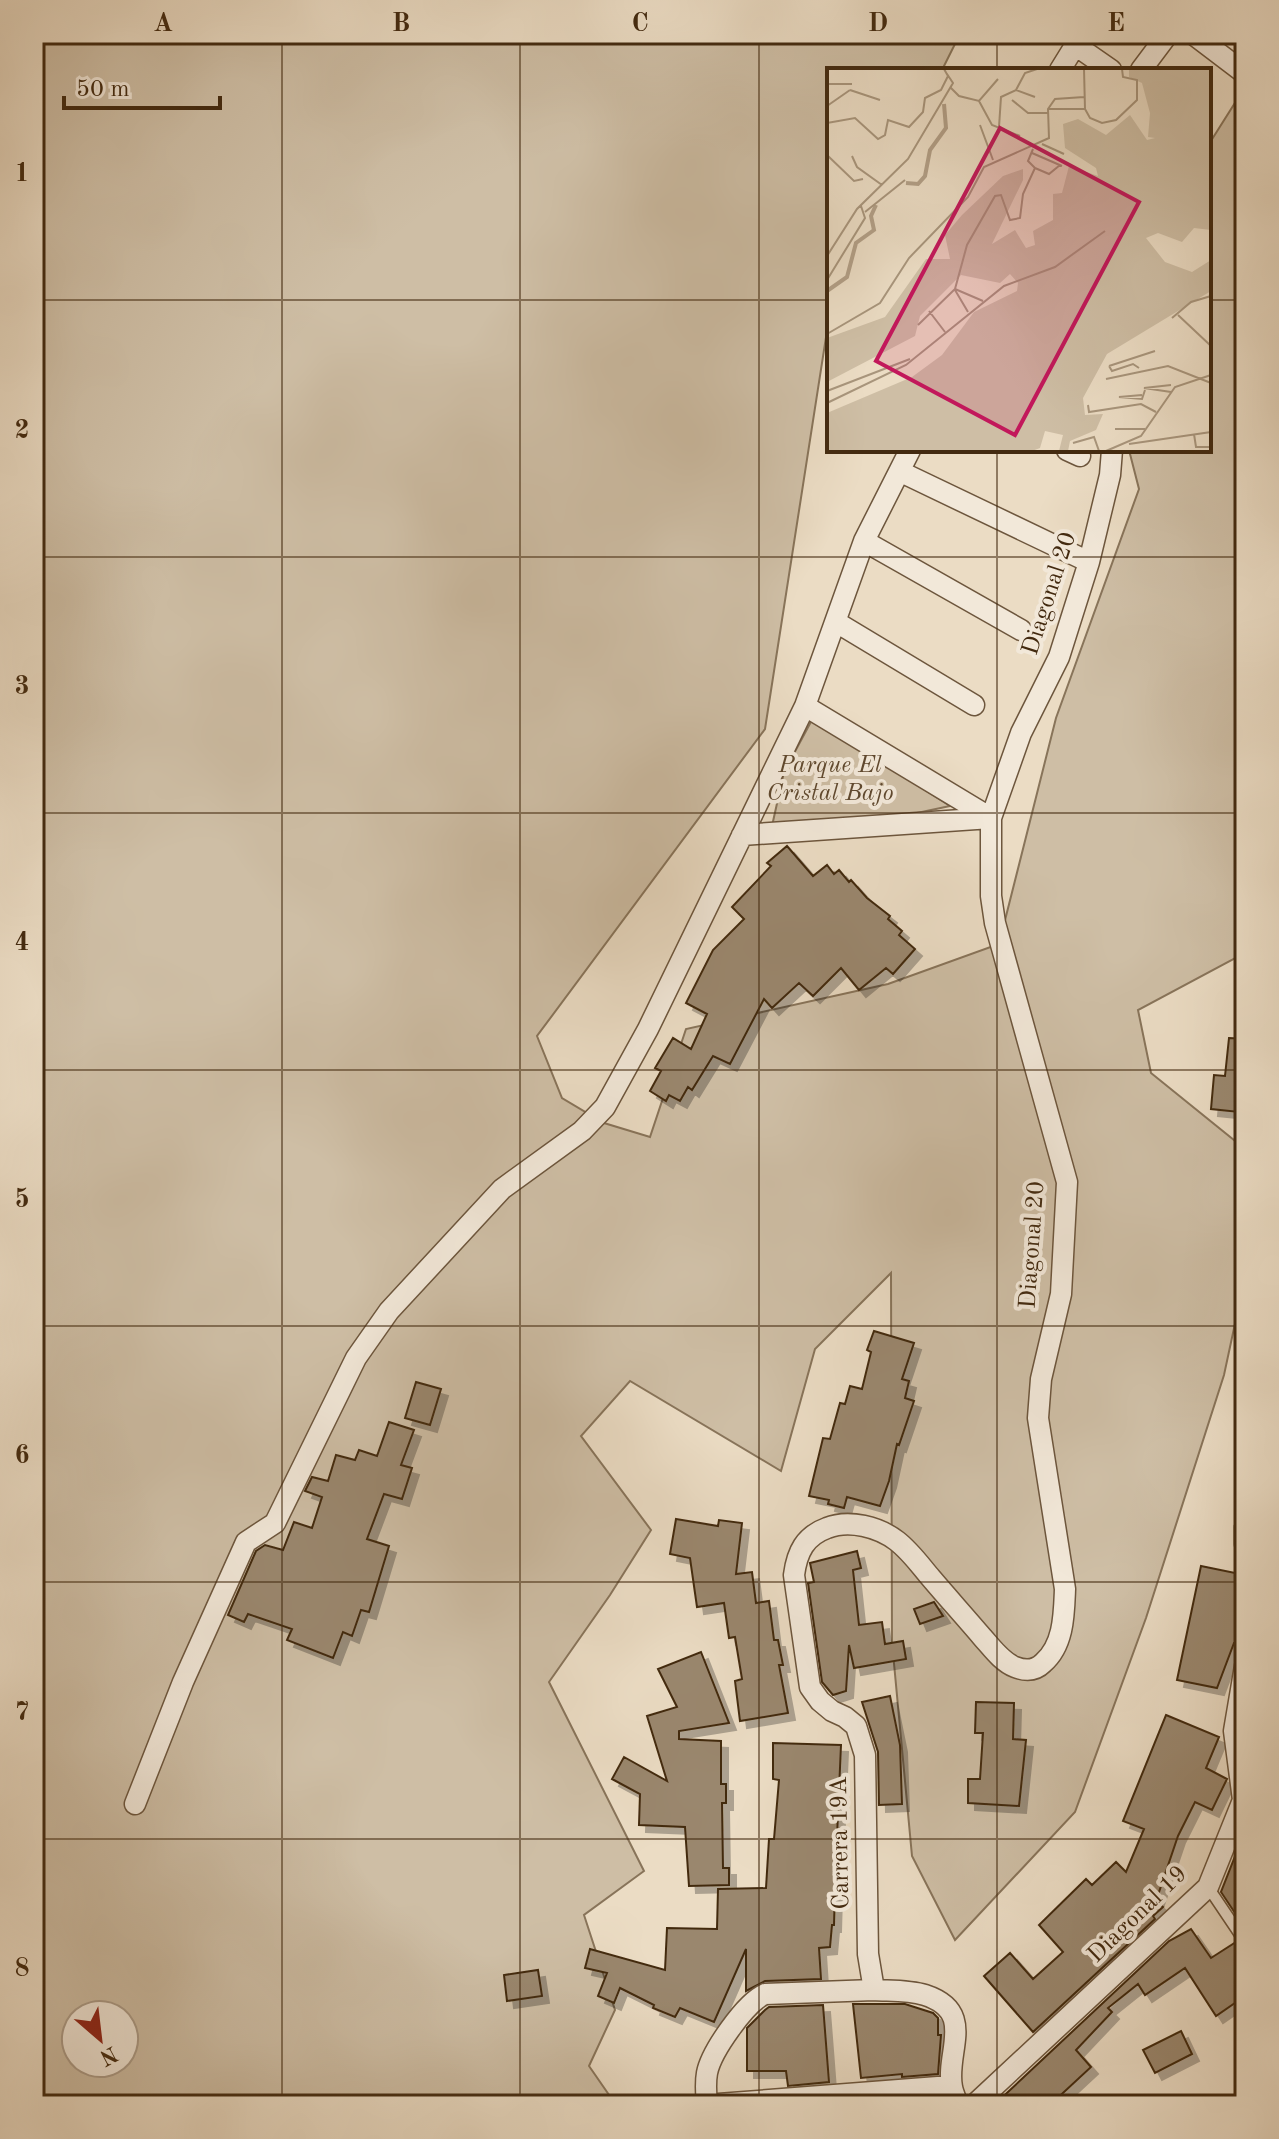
<svg xmlns="http://www.w3.org/2000/svg" width="1279" height="2139" font-family="'Old Standard TT',serif">
  <style>
    .green { fill: #cebea5; stroke: #88745a; stroke-width: 2; fill-rule: evenodd }
    .building { fill: #9a876e; stroke: #432a10; stroke-width: 2; filter: url(#shadow) }
    .lines { fill: none; stroke-linecap: round; stroke-linejoin: round }
    .lane-casing { stroke: #6d563d; stroke-width: 13 }
    .street-casing { stroke: #6d563d; stroke-width: 23 }
    .lane { stroke: #f2e8d9; stroke-width: 10 }
    .street { stroke: #f2e8d9; stroke-width: 20 }
    .grid { fill: none; stroke: #432a10; stroke-width: 2; stroke-opacity: 0.55 }
    .labels { text-anchor: middle; dominant-baseline: central; stroke-width: 8; stroke-linejoin: round; paint-order: stroke }
    .street-label { font-size: 24px; fill: #432a10; stroke: #f2e8d9 }
    .park-label { font-size: 24px; font-style: italic; fill: #5f482e; stroke: #f2e8d9 }
    .inset-river { fill: none; stroke: #b29f87; stroke-width: 4 }
    .inset-road { fill: none; stroke: #a8957c; stroke-width: 2 }
    .view { fill: #c2185b; fill-opacity: 0.15; stroke: #c2185b; stroke-width: 4 }
    .inset-edge { fill: none; stroke: #432a10; stroke-width: 4 }
    .neatline { fill: none; stroke: #432a10; stroke-width: 3 }
    .grid-label { font-size: 26px; text-anchor: middle; font-weight: bold; fill: #432a10 }
  </style>
  <defs>
    <filter id="shadow"><feDropShadow dx="7" dy="7" stdDeviation="0" flood-color="#0004"/></filter>
  </defs>
  <rect width="100%" height="100%" fill="#ebdcc4"/>
  <filter id="stains"><feTurbulence type="fractalNoise" baseFrequency=".0025" numOctaves="4"/><feColorMatrix values="0 0 0 0 .2 0 0 0 0 .09 0 0 0 0 .02 0 0 0 .5 -.17"/></filter>
  <radialGradient id="worn" r=".72"><stop offset=".6" stop-color="#630" stop-opacity="0"/><stop offset="1" stop-color="#630" stop-opacity=".3"/></radialGradient>
  <path class="green" d="M34 34H960L942 70H829V318L765 729 537 1036 562 1098 604 1123 650 1137 686 1029 888 984 999 944 1056 718 1139 489 1129 450H1209V144L1245 87V953L1138 1010 1151 1073 1245 1149V1277L1224 1375 1146 1618 1075 1812 955 1940 912 1856 892 1642 891 1273 815 1349 781 1471 630 1381 581 1436 651 1530 610 1595 549 1682 644 1871 584 1915 615 2010 589 2066 616 2105H34ZM76 2015H124V2063H76Z
    M813 718 950 806 884 820 772 826 784 772Z"/>
  <path class="building" d="M787 846 813 876 827 865 834 874 839 870 849 882 851 880 867 898 890 916 888 919 902 931 899 935 915 949 893 974 886 968 859 990 841 968 813 996 799 983 772 1008 764 999 730 1064 713 1056 692 1090 688 1087 680 1101 669 1095 666 1101 650 1091 661 1071 655 1068 673 1038 691 1049 707 1014 686 1003 713 950 744 919 732 907 771 866 767 863Z
    M1229 1038 1245 1039V1065L1239 1112 1211 1109 1214 1075 1225 1076Z
    M874 1331 914 1343 902 1379 909 1381 905 1398 914 1401 899 1445 897 1444 889 1481 880 1506 847 1497 844 1508 828 1504 829 1500 809 1496 823 1438 830 1439 840 1403 845 1404 850 1386 862 1389 871 1352 867 1350Z
    M416 1382 441 1389 430 1425 405 1418Z
    M389 1422 414 1430 401 1465 412 1468 402 1499 384 1494 367 1539 389 1546 369 1612 361 1610 352 1636 343 1632 333 1658 287 1640 292 1629 248 1614 244 1622 228 1615 256 1551 265 1545 283 1550 294 1522 312 1528 322 1497 305 1491 312 1477 328 1481 336 1455 355 1460 359 1450 377 1456Z
    M676 1519 718 1526 719 1520 742 1523 736 1574 752 1572 756 1603 769 1601 774 1640H778L783 1665H779L788 1713 740 1721 735 1681 742 1679 735 1637 729 1638 724 1603 697 1607 690 1558 670 1554Z
    M857 1551 861 1568 853 1570 859 1625 882 1622 885 1644 903 1641 906 1659 854 1668 849 1645 846 1691 833 1695 822 1682 808 1583 814 1582 810 1563Z
    M1201 1566 1245 1575V1604L1237 1643H1234L1217 1688 1177 1680Z
    M934 1602 943 1616 920 1624 914 1609Z
    M701 1652 729 1723 679 1731V1739L721 1741V1784H726V1803H722L723 1868H729V1885L689 1886 685 1827 639 1825 640 1794 612 1779 624 1757 667 1781 647 1716 677 1707 658 1669Z
    M890 1696 900 1745 902 1804 879 1805 878 1752 862 1702Z
    M976 1702 1014 1703 1013 1739 1026 1740 1019 1806 968 1803V1779H980L983 1733H975Z
    M1166 1715 1219 1737 1206 1768 1227 1779 1212 1810 1195 1802 1178 1836 1156 1901 1163 1907 1153 1916 1155 1919 1033 2032 984 1976 1010 1953 1033 1979 1063 1952 1039 1925 1086 1879 1092 1885 1116 1862 1126 1872 1144 1829 1123 1821Z
    M773 1743 841 1745 837 1837H839V1853H836L834 1925H832L830 1947 819 1948 821 1979 765 1981 746 1991V1949L714 2022 680 2008 675 2017 653 2008 654 2005 620 1988 614 2003 598 1996 607 1973 585 1968 590 1949 665 1970 667 1928 717 1929 718 1889 766 1888 769 1839H774L779 1780 773 1779Z
    M1243 1836H1245V1928L1221 1892Z
    M1191 1929 1211 1958 1236 1942 1245 1950V1996L1216 2016 1185 1968 1145 1995 1138 1984 1108 2008 1112 2012 1076 2050 1091 2067 1050 2105H994L1169 1941Z
    M538 1970 542 1996 507 2001 504 1975Z
    M853 2004H905L933 2013 938 2018V2035H941L938 2074 902 2077V2074L861 2078Z
    M823 2005 829 2082 788 2086 786 2071H747V2028L765 2010 769 2007Z
    M1181 2031 1192 2054 1155 2073 1143 2050Z"/>
  <g class="lines">
    <defs>
      <path id="lane" d="M1208 1887 1245 1942"/>
      <path id="street" d="M1193 34 1243 72
        M1075 45 1111 70
        M1060 70 1081 36
        M1141 70 1168 34
        M1067 450 1080 456
        M901 472 1089 562
        M864 541 1021 630
        M836 622 974 705
        M805 706 991 818
        M742 835 991 818
        M1245 1527V1544
        M135 1804 183 1682 246 1542 275 1523 356 1358 389 1311 502 1189 582 1131 605 1107 648 1029 805 706 864 541 910 450
        M705 2105 951 2086
        M707 2105C706 2094 705 2084 707 2073 711 2052 745 2003 765 1994L874 1990
        M958 2105C956 2099 953 2093 952 2087 945 2052 977 2012 925 1995 909 1990 891 1991 874 1990L868 1954 865 1755 856 1726 845 1717 832 1711 820 1701 810 1687 794 1575C797 1552 805 1536 827 1528 849 1519 879 1527 897 1541 910 1551 920 1565 931 1578 948 1598 966 1618 983 1638 992 1648 1002 1662 1015 1667 1025 1671 1035 1671 1043 1663 1064 1645 1064 1614 1065 1589L1038 1418 1041 1379 1061 1294 1067 1182 995 923 991 896V818L1021 733 1059 657 1089 562 1110 475 1112 450
        M974 2105 1208 1887 1243 1800 1234 1731 1245 1666"/>
    </defs>
    <use href="#lane" class="lane-casing"/>
    <use href="#street" class="street-casing"/>
    <use href="#lane" class="lane"/>
    <use href="#street" class="street"/>
  </g>
  <path class="grid" d="M282 34V2105M520 34V2105M759 34V2105M997 34V70M34 300H829M1209 300H1245M997 450V2105M34 557H1245M34 813H1245M34 1070H1245M34 1326H1245M34 1582H1245M34 1839H1245"/>
  <g class="labels">
    <g class="street-label">
      <text transform="translate(1050 594) rotate(-72)">Diagonal 20</text>
      <text transform="translate(1033 1245) rotate(-86)">Diagonal 20</text>
      <text transform="translate(841 1843) rotate(-91)">Carrera 19A</text>
      <text transform="translate(1138 1915) rotate(-44)">Diagonal 19</text>
    </g>
    <g class="park-label">
      <text x="830" y="766">Parque El<tspan x="830" dy="28">Cristal Bajo</tspan></text>
    </g>
  </g>
  <g transform="translate(827 68)">
    <rect width="384" height="384" fill="#ebdcc4"/>
    <path d="M302 1H384V162L367 160 355 174 331 165 319 170 338 194 365 204 384 192V223L280 286 256 330 258 347 276 346 269 362 243 373 241 383H232L236 367 218 363 213 380 205 383H0V345L85 309 115 287 147 244 190 223 191 215 183 206 173 215 134 207 93 248 88 268 0 314V270L58 249 99 191H123L118 167 135 147 176 108 196 101V112L165 176 188 162 199 180 208 177 206 163 226 152V126L235 125 242 98 271 108 269 100 238 80 236 56 251 51 279 67 303 47 320 72 328 70 321 69 323 45 315 15 302 9Z" fill="#cebea5"/>
    <path class="inset-river" d="M79 115 91 116 98 108 103 82 119 60 117 36M0 223 20 209 29 175 47 162 44 148 49 137"/>
    <path class="inset-road" d="M257 1 258 41 263 50 275 55 289 52 310 32V12L296 9 295 1M0 16H25M123 19 132 28 152 33 171 11M23 22 53 32M189 22 198 5 210 1M185 32 201 45H221M152 33 165 57 193 68M0 38 23 22M221 41H258M0 55 28 50 51 71 58 67 61 52 82 59 96 44 98 30 114 22 121 8 117 1M153 57 166 92M172 59 174 29 189 22 208 29M215 76 237 86M205 85 235 98M0 87 27 113 36 111M25 88 30 99 55 117M208 100 222 106 233 97M38 144 78 112M0 188 30 141 81 91 126 15 120 6M0 212 38 150 34 138M128 221 156 233M128 222 141 244M102 243 118 264M351 247 384 278M345 250 364 234 384 228M91 257 128 221 140 177 168 128 174 127 183 152 193 150 196 126 208 100 201 93 206 81M0 266 53 235 82 190 141 129 157 99 222 70 221 41 228 31 257 29M282 298 328 283M282 298 285 303 306 296 312 300M279 311 341 298 384 315M0 323 83 291M344 324 317 320 344 317M315 327 292 329 315 331 318 322M0 335 79 297 177 218 228 199 278 163M261 337 262 344 314 336 329 344M288 361H318M367 366 369 379H384M246 375 267 369 272 383M302 376 384 364M279 383 314 368 348 319 384 307"/>
    <path class="view" d="M173 60 312 134 188 367 49 293Z"/>
    <rect width="384" height="384" class="inset-edge"/>
  </g>
  <rect width="1279" height="2139" fill="none" stroke="#ebdcc4" stroke-width="88"/>
  <g transform="translate(100 2039) rotate(152)"><circle r="38" fill="#f2e8d9" stroke="#ac9c89" stroke-width="2"/>
  <path d="M0-6L14 30L0 20L-14 30Z" fill="#8f2418"/>
  <text y="-12" font-size="22" font-weight="bold" text-anchor="middle" fill="#432a10">N</text>
  </g>
  <path d="M64 96v12h156v-12" fill="none" stroke="#432a10" stroke-width="4"/>
  <text x="76" y="96" font-size="24" fill="#432a10" stroke="#f2e8d9" stroke-width="6" paint-order="stroke">50 m</text>
  <rect x="44" y="44" width="1191" height="2051" class="neatline"/>
  <g class="grid-label">
    <text x="163" y="31">A</text>
    <text x="401" y="31">B</text>
    <text x="640" y="31">C</text>
    <text x="878" y="31">D</text>
    <text x="1116" y="31">E</text>
    <text x="22" y="181">1</text>
    <text x="22" y="438">2</text>
    <text x="22" y="694">3</text>
    <text x="22" y="950">4</text>
    <text x="22" y="1207">5</text>
    <text x="22" y="1463">6</text>
    <text x="22" y="1720">7</text>
    <text x="22" y="1976">8</text>
  </g>
  <rect width="100%" height="100%" filter="url(#stains)"/>
  <rect width="100%" height="100%" fill="url(#worn)"/>
</svg>
